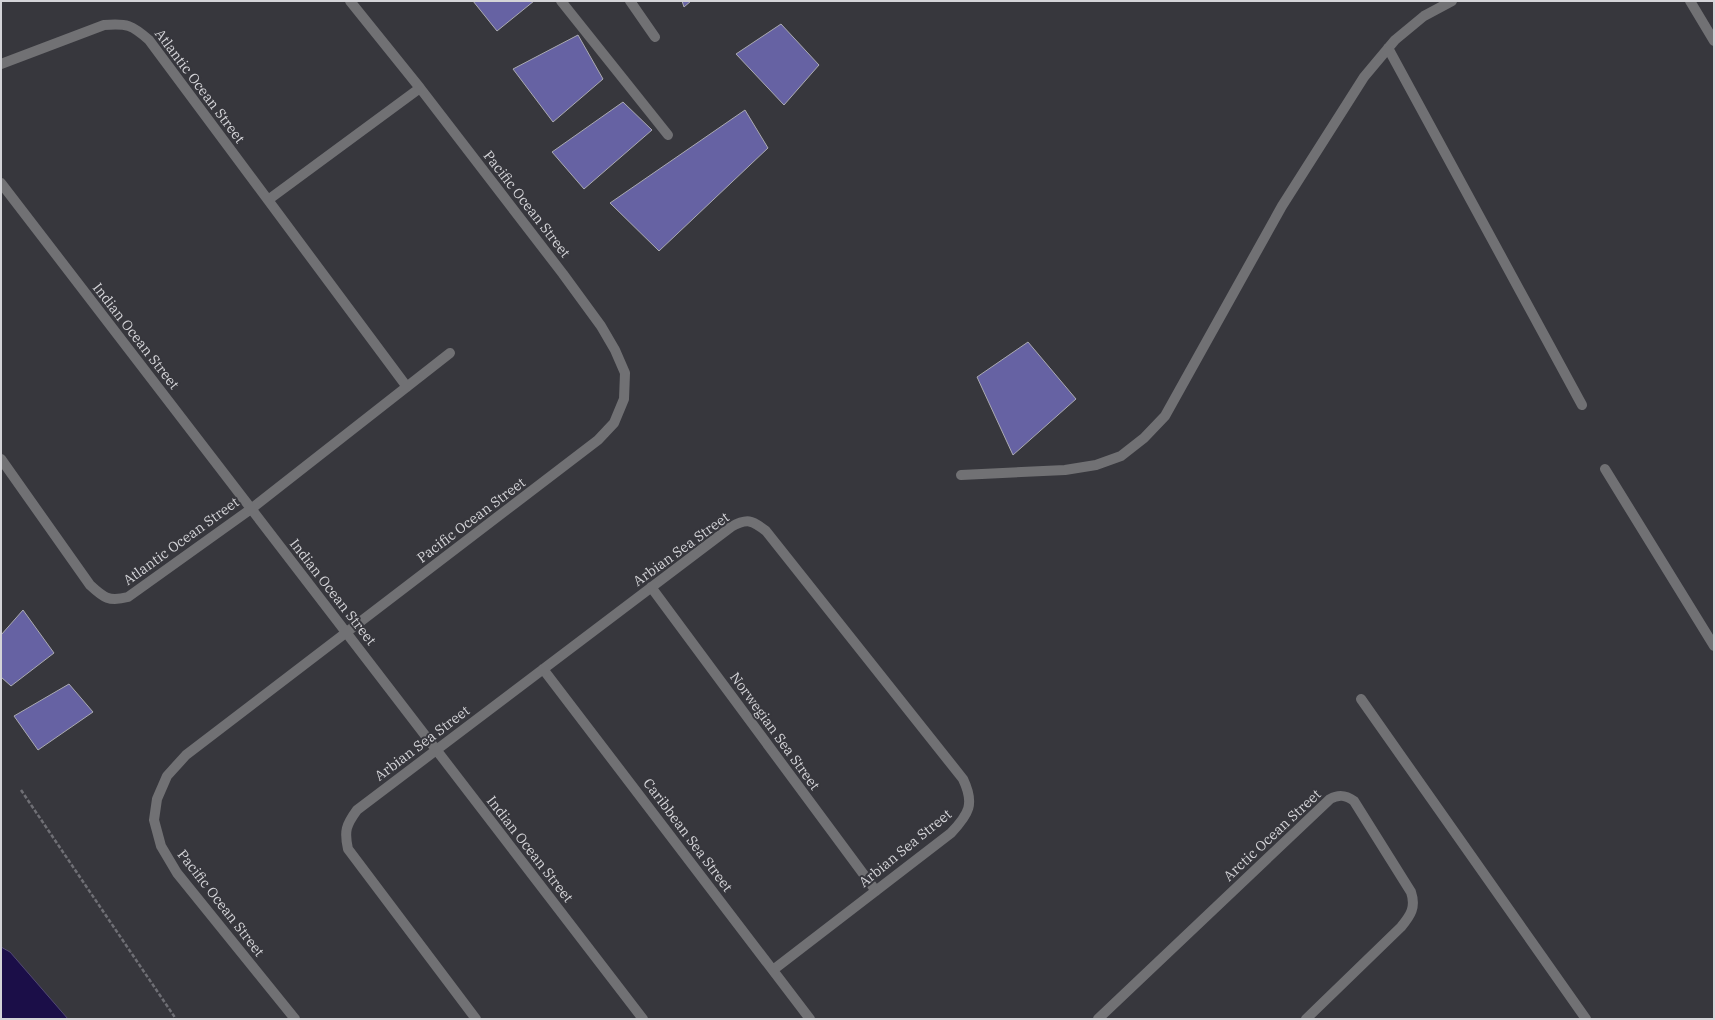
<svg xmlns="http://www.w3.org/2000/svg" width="1715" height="1020" font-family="'IBM Plex Serif',serif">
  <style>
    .water { fill: #1b0e48; stroke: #524973 }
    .building { fill: #6662a3; stroke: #ababb2 }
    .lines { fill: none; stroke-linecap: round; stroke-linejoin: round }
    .path { stroke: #6f6f75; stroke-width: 2.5; stroke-dasharray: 4 2; stroke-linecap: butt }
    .minor { stroke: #717174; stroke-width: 10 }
    .labels { text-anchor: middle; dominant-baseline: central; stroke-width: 4; stroke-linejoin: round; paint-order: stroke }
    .street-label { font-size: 14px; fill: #d4d4d8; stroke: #37373d }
  </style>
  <rect width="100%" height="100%" fill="#37373d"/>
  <path class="water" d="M1 947 10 952 68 1019H1Z"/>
  <path class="building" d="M473 1H534L497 31Z
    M682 1H691L684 7Z
    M781 24 819 65 784 105 736 54Z
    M578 35 603 79 553 122 513 69Z
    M623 102 652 130 584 189 552 152Z
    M745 110 768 148 659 251 610 203Z
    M1028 342 1076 399 1013 455 977 377Z
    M23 610 54 653 11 686 1 677V635Z
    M69 684 93 712 38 750 14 716Z"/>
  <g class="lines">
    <path class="path" d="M21 790 176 1019"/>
    <path class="minor" d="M561 1 668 135
      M630 1 655 37
      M1690 1 1714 41
      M1388 48 1582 405
      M1 64 104 25C127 23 132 25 149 40L407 387
      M1 183 643 1019
      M268 200 420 88
      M1 459 90 585C104 598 109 602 128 597L251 509 450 353
      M1605 469 1714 646
      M961 475 1065 470 1096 465 1121 456 1144 438 1165 416 1282 206 1364 77 1395 40 1424 16 1452 1
      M651 587 876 891
      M543 669 810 1019
      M1361 699 1586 1019
      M295 1019 177 873 161 846 154 820 157 799 167 776 186 755 598 440 614 423 624 399 625 373 615 350 601 326 563 274 420 88 350 1
      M476 1019 348 849C344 831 346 825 357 810L731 527C747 518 752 520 766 531L963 779C975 804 969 814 951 833L773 970
      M1098 1019 1330 799C1339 794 1346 795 1354 801L1411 892C1416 907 1411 915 1401 927L1306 1019"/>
  </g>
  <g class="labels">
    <g class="street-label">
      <text transform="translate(200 86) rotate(53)">Atlantic Ocean Street</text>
      <text transform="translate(527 204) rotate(52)">Pacific Ocean Street</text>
      <text transform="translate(136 336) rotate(52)">Indian Ocean Street</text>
      <text transform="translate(471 520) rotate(-37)">Pacific Ocean Street</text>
      <text transform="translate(181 541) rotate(-36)">Atlantic Ocean Street</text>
      <text transform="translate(681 549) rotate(-36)">Arbian Sea Street</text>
      <text transform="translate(333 592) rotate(52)">Indian Ocean Street</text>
      <text transform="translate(775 731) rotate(54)">Norwegian Sea Street</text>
      <text transform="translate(422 743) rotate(-37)">Arbian Sea Street</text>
      <text transform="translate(688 835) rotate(53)">Caribbean Sea Street</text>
      <text transform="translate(1272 835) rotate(-43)">Arctic Ocean Street</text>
      <text transform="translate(905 848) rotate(-39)">Arbian Sea Street</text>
      <text transform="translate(530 849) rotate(52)">Indian Ocean Street</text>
      <text transform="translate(221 903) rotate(52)">Pacific Ocean Street</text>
    </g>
  </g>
  <rect width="1715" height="1020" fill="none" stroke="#d4d4d8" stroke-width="4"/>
</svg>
